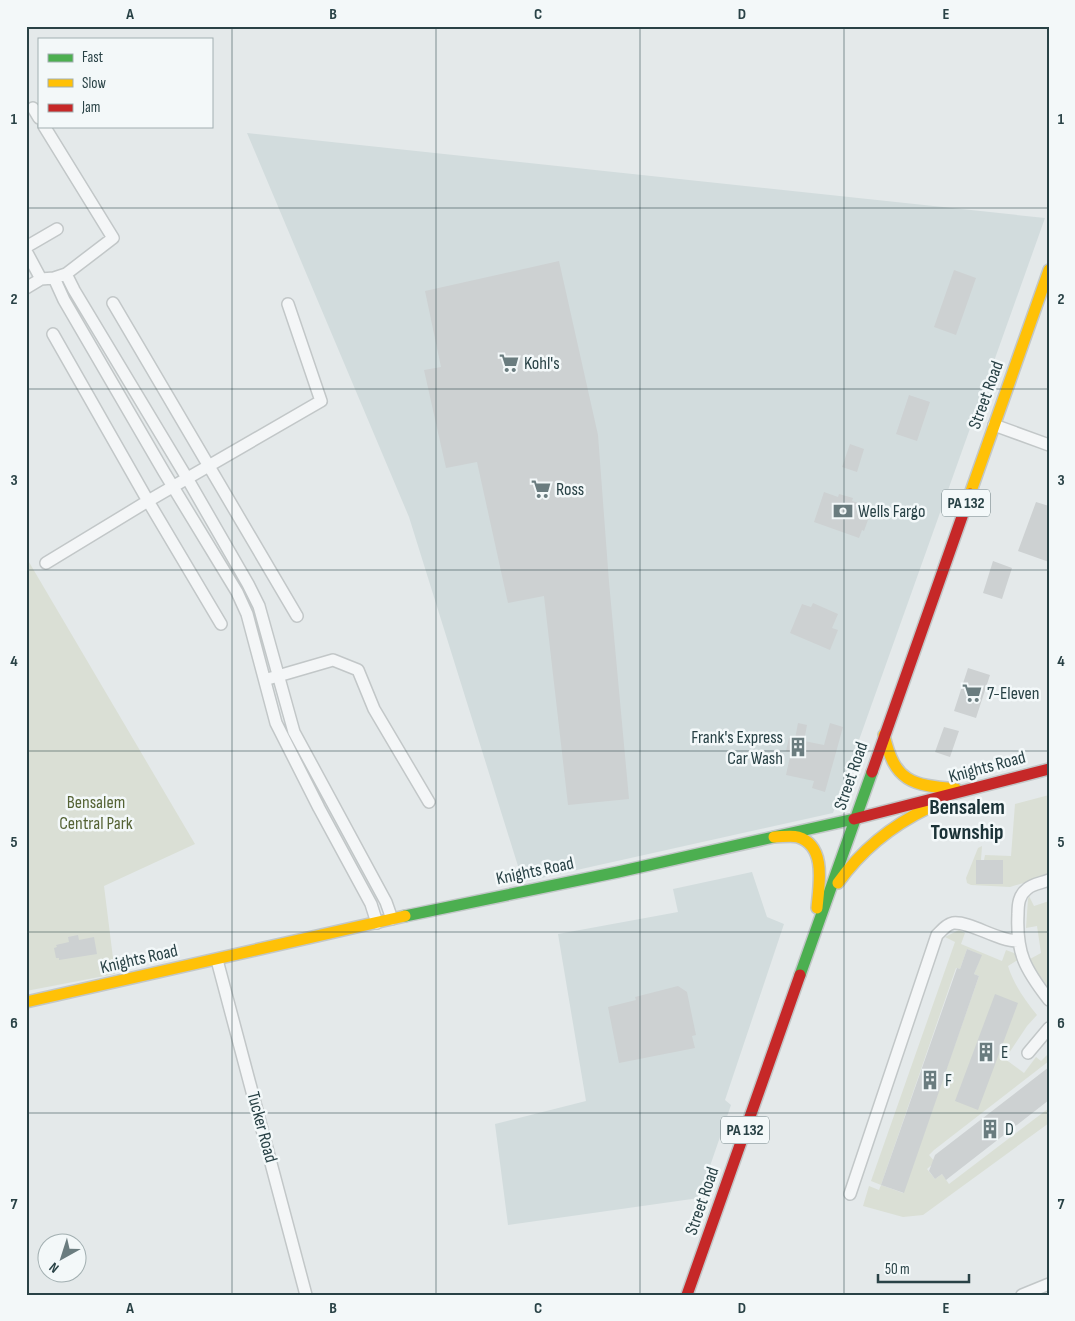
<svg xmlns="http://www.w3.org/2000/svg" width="1075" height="1321" font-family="'Sofia Sans Condensed',sans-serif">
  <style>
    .built { fill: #d2dcdd }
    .green { fill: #dadfd5; fill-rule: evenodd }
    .building { fill: #cdd1d2 }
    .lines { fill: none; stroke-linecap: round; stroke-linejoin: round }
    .street-casing { stroke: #c2c7c8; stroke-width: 14 }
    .fast-casing { stroke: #c2c7c8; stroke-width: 14 }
    .slow-casing { stroke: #c2c7c8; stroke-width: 14 }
    .jam-casing { stroke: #c2c7c8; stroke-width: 14 }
    .street { stroke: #f4f6f7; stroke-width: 11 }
    .fast { stroke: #4caf50; stroke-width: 11 }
    .slow { stroke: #ffc107; stroke-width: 11 }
    .jam { stroke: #c62828; stroke-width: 11 }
    .grid { fill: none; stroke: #294246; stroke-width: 1; stroke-opacity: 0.55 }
    .labels { text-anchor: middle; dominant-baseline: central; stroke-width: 5; stroke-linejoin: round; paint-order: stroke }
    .shield { fill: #f3f8f9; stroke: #66797c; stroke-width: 1 }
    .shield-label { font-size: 16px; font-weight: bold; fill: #294246 }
    .poi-label { font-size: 18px; fill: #294246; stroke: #f3f8f9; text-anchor: start }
    .street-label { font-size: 18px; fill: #294246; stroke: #f3f8f9 }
    .park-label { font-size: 18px; fill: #556335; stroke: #f3f8f9 }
    .district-label { font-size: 22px; font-weight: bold; fill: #1b3237; stroke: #f3f8f9 }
    .neatline { fill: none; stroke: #294246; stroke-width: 2 }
    .grid-label { font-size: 16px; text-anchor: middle; font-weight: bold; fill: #294246 }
  </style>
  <rect width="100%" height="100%" fill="#e4e9ea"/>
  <path class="built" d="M247 133 1045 218 833 813 523 882 409 517Z
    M752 872 767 917 784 924 725 1100 731 1105 699 1198 508 1225 495 1124 586 1101 558 934 678 912 673 889Z"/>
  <path class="green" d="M26 557 195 844 104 886 115 974 26 991Z
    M1049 795V875L1010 887 971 885 967 883 966 878 978 848 982 846 981 860H976V884H1003V860H984L985 855 1011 856 1015 804Z
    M1029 896 1034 906 1049 901V988L1036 972 1030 959 1041 953 1037 926 1026 928 1028 899Z
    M959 930 965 933 961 944 1002 961 1006 950 1014 953 1019 959 1008 966C1014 985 1025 1000 1037 1015L1027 1026 1005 1059 1024 1073 1036 1057 1041 1061 1049 1053V1061L934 1150 929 1155 935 1162 927 1169 935 1179 942 1174 949 1184 1049 1108V1123L923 1215 903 1217 863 1206 869 1186 879 1190 881 1185 871 1181 955 942 945 937ZM967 949 981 955 974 974 979 976 903 1193 881 1185 956 968 960 969Z"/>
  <path class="building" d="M559 261 598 435 609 582 629 799 568 805 544 596 508 603 477 462 446 468 424 370 441 367 425 291Z
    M954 270 976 278 956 335 934 327Z
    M909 395 930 402 917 441 896 434Z
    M850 444 864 449 857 472 842 467Z
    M824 492 838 497 839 494 853 498 852 501 870 507 867 515 869 517 864 531 862 530 859 538 814 522Z
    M1036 502 1049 506V562L1018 551Z
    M993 561 1012 568 1002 599 983 593Z
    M813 603 838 614 832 628 838 630 830 650 790 633 802 604 811 607Z
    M968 668 990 675 976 718 954 711Z
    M798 723 807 725 804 741 824 745 830 723 843 727 825 792 812 788 814 781 786 775 791 752 786 751 789 738 795 739Z
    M944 727 959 731 950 757 935 752Z
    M976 860H1003V884H976Z
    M78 935 79 940 94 937 97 954 59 960V958H56L54 948 57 947 56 945 69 942 68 937Z
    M967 949 982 955 974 974 979 976 904 1193 881 1185 957 968 960 969Z
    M678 986 687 992 696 1035 692 1036 695 1048 619 1063 608 1007 636 1000 635 997Z
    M995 994 1018 1003 978 1110 955 1101Z
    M1049 1067V1100L946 1180 942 1174 935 1179 929 1171 935 1155Z"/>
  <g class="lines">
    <defs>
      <path id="street" d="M33 108 39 118
        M26 247 57 229
        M26 251 41 279
        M66 274 74 290 187 478 248 584 259 606 294 732 386 902 392 919
        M54 278 64 300 164 472 237 592 247 614 276 723 319 808 371 904 377 923
        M26 288 41 279 54 278 66 274 113 238 44 126
        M113 303 297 616
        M53 334 148 501 221 624
        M994 425 1049 445
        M46 563 148 501 321 401 288 304
        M271 678 333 660 358 670 374 709 429 802
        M1049 880C1042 883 1032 884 1027 889 1019 895 1018 904 1018 914 1016 953 1025 969 1049 1000
        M217 960 306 1295
        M1028 1053 1049 1028
        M850 1194 937 935C942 930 947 924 953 923 970 921 997 941 1018 941
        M1022 1295 1049 1284"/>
      <path id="fast" d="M405 916 618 872 854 819
        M800 975 872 772"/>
      <path id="slow" d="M970 494 1049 270
        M884 735C895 782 911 785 956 789
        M774 837C782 837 791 835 798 837 827 846 819 885 817 908
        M838 883C862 849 891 826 928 808
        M26 1002 405 916"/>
      <path id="jam" d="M872 772 970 494
        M854 819 1049 769
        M687 1295 800 975"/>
    </defs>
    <use href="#street" class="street-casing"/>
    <use href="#fast" class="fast-casing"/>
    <use href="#slow" class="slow-casing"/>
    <use href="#jam" class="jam-casing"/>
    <use href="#street" class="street"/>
    <use href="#fast" class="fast"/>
    <use href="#slow" class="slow"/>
    <use href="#jam" class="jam"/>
  </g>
  <path class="grid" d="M232 26V1295M436 26V1295M640 26V1295M844 26V1295M26 208H1049M26 389H1049M26 570H1049M26 751H1049M26 932H1049M26 1113H1049"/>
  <defs>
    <symbol id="supermarket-bare" viewBox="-9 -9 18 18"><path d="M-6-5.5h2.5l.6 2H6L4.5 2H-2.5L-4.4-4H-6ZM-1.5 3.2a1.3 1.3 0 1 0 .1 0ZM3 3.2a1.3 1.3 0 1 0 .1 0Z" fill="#6a7c7f" stroke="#f3f8f9" stroke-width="2.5" paint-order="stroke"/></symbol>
    <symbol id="bank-bare" viewBox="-9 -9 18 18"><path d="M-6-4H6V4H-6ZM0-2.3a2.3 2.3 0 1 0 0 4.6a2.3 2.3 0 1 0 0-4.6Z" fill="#6a7c7f" stroke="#f3f8f9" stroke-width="2.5" paint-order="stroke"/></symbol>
    <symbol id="building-bare" viewBox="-9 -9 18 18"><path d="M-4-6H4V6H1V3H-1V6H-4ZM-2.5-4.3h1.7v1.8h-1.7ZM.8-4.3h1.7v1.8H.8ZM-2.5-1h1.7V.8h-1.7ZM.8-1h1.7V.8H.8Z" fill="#6a7c7f" stroke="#f3f8f9" stroke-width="2.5" paint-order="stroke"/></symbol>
  </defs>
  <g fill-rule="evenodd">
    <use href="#supermarket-bare" x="495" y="349" width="28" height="28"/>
    <use href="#supermarket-bare" x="527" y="475" width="28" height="28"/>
    <use href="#bank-bare" x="829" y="497" width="28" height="28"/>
    <use href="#supermarket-bare" x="958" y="679" width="28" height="28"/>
    <use href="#building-bare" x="784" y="733" width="28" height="28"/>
    <use href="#building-bare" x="972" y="1038" width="28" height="28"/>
    <use href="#building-bare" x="916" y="1066" width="28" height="28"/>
    <use href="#building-bare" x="976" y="1115" width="28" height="28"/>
  </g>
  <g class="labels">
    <g class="shield">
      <rect x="942" y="489.5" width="48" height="27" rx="4"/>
      <rect x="721" y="1116.5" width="48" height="27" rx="4"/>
    </g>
    <g class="shield-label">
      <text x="966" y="503">PA 132</text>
      <text x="745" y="1130">PA 132</text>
    </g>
    <g class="poi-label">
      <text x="524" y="363">Kohl's</text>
      <text x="556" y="489">Ross</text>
      <text x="858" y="511">Wells Fargo</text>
      <text x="987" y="693">7-Eleven</text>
      <text x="783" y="737" text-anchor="end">Frank's Express<tspan x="783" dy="21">Car Wash</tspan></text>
      <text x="1001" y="1052">E</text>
      <text x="945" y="1080">F</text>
      <text x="1005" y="1129">D</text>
    </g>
    <g class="street-label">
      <text transform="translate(986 395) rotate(-70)">Street Road</text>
      <text transform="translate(987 767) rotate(-15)">Knights Road</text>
      <text transform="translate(851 776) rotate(-71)">Street Road</text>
      <text transform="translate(535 871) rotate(-12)">Knights Road</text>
      <text transform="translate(139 959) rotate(-13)">Knights Road</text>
      <text transform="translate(262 1127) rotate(75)">Tucker Road</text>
      <text transform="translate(702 1201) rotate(-71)">Street Road</text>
    </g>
    <g class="park-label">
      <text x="96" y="802">Bensalem<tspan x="96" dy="21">Central Park</tspan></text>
    </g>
    <g class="district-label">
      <text x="967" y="807">Bensalem<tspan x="967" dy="25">Township</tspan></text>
    </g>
  </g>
  <rect width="1075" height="1321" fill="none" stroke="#f3f8f9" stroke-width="55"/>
  <rect x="38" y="38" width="175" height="90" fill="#f3f8f9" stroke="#a2afb1"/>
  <rect x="48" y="54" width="25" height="8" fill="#4caf50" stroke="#a2afb1"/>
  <text x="82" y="62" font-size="15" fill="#294246">Fast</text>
  <rect x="48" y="79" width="25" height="8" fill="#ffc107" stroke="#a2afb1"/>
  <text x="82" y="88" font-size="15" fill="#294246">Slow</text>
  <rect x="48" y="104" width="25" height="8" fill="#c62828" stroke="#a2afb1"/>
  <text x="82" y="112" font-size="15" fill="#294246">Jam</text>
  <g transform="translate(62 1258) rotate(219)"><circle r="24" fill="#f3f8f9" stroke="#a2afb1"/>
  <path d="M0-4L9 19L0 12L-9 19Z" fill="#6a7c7f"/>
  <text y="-8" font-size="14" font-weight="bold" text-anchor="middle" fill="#294246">N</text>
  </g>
  <path d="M878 1274v8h91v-8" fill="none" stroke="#294246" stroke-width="2.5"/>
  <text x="885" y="1274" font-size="15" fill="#294246" stroke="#f3f8f9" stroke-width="4" paint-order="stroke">50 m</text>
  <rect x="28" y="28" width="1020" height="1266" class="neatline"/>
  <g class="grid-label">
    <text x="130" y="19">A</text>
    <text x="333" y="19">B</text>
    <text x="538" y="19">C</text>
    <text x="742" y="19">D</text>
    <text x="946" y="19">E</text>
    <text x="14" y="124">1</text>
    <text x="1061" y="124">1</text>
    <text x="14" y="304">2</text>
    <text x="1061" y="304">2</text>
    <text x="14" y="485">3</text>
    <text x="1061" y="485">3</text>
    <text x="14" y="666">4</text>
    <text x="1061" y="666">4</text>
    <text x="14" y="847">5</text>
    <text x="1061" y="847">5</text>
    <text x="14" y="1028">6</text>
    <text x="1061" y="1028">6</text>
    <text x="14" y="1209">7</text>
    <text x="1061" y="1209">7</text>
    <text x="130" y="1313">A</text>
    <text x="333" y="1313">B</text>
    <text x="538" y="1313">C</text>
    <text x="742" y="1313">D</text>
    <text x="946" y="1313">E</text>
  </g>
</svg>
